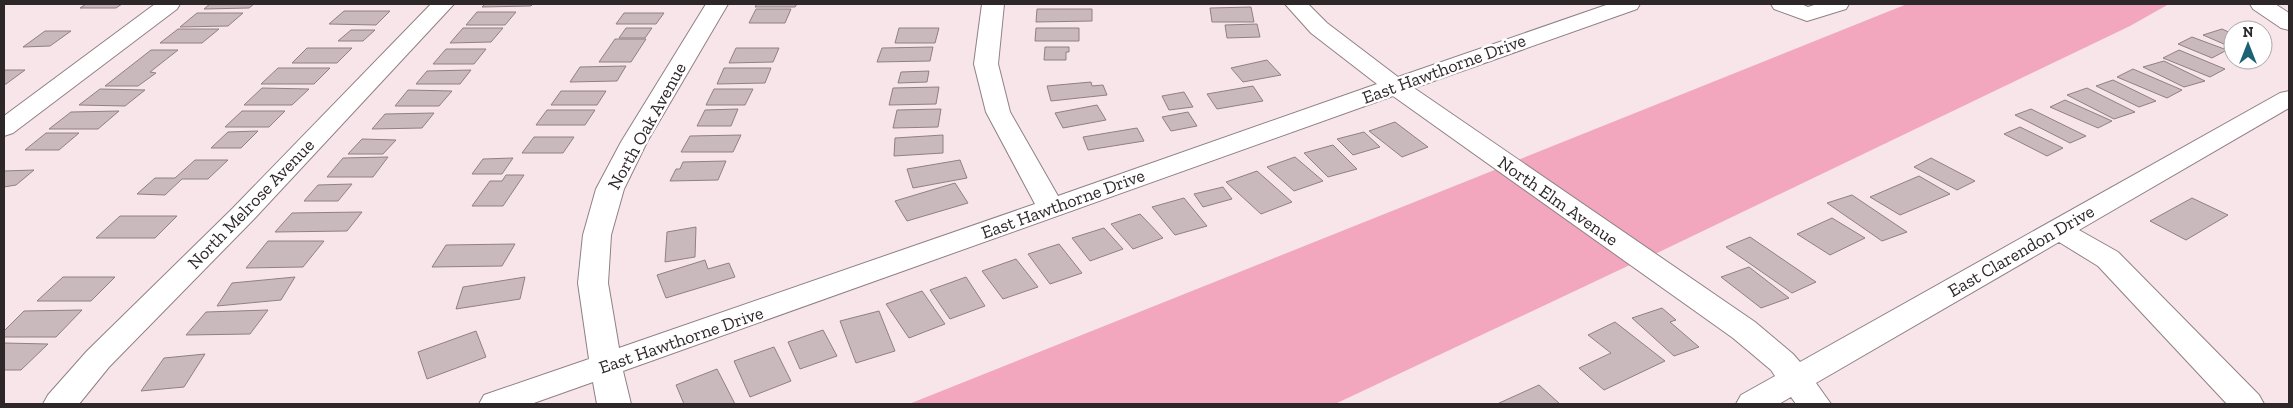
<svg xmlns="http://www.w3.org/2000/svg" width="2293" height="408" font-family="'Zilla Slab',serif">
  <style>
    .green { fill: #f2a7bf }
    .building { fill: #c9b8bc; stroke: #908085 }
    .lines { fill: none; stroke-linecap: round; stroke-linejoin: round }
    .minor-casing { stroke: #908085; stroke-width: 2 }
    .minor { fill: #fff; fill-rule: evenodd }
    .labels { text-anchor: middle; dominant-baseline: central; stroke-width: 5; stroke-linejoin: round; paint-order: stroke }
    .street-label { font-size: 18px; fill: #2e2729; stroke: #fff }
  </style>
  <rect width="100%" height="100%" fill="#f7e5ea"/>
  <path class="green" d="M1907 4H2169L2130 26 1655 254 1518 160Z
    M1497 169 1632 264 1335 404H909Z"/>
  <path class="building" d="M86 4H122L116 8H80Z
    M210 4H254L249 8 204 9Z
    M485 4H533L531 6 482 7Z
    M757 4H797L795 7H755Z
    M1251 7 1254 22H1212L1210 8Z
    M756 9H791L785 23H749Z
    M1037 9H1092V21L1036 22Z
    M344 11H390L376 25 329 24Z
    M477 12H516L505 25H466Z
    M197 13H243L228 26 180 27Z
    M624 13H664L656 24H616Z
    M1257 24 1260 37 1227 38 1225 25Z
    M463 28H503L491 42 450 43Z
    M626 28H652L645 38H619Z
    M899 28H939L935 43H895Z
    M1036 28H1079V41H1035Z
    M178 29H219L202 43H160Z
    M2222 29 2233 34V48L2203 35Z
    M351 30H375L363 41H338Z
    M45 31H71L50 46 23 47Z
    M2192 37 2227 50 2212 58 2178 44Z
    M615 39H646L631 62H599Z
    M933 47 930 61 877 62 882 48Z
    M1045 47H1069V52H1066V60H1044Z
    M307 48H352L337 63H292Z
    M736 48H779L773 62 729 63Z
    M446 49H486L474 64H433Z
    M151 50H178L150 72 156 73 138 86H105Z
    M2179 50 2225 69 2210 77 2163 58Z
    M1267 60 1281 75 1243 82 1231 68Z
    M2164 61 2205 81 2184 87 2143 67Z
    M626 66 617 81 570 82 580 67Z
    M278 68H330L314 84H261Z
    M724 68H771L765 83 717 84Z
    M2133 69 2182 90 2167 98 2117 77Z
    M4 70H25L6 84H4Z
    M471 70 460 84H416L427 71Z
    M929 71 927 82 898 83 901 72Z
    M2113 80 2156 101 2139 107 2096 86Z
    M1091 82 1092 86 1103 85 1107 95 1051 101 1047 86Z
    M1253 86 1263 101 1217 109 1207 94Z
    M939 87 936 104 889 105 893 88Z
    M262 88 309 89 292 105H244Z
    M2087 88 2135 112 2114 119 2067 95Z
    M100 89 145 90 125 106 79 105Z
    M714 89H753L745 105H706Z
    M408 90 452 91 439 106H395Z
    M561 91H606L597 105H551Z
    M1184 92 1193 107 1169 110 1162 96Z
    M2065 100 2112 121 2098 128 2050 107Z
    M1097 105 1106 120 1063 128 1055 113Z
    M738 109 731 126H697L705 110Z
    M941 109 938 127 893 128 897 110Z
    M2031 109 2086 136 2070 143 2015 115Z
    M547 110H595L585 125H536Z
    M119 111 98 129H49L71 112Z
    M242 111H285L269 127H225Z
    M1188 112 1197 126 1171 131 1162 117Z
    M434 113 422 128 372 129 385 114Z
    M1395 122 1428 147 1402 157 1369 131Z
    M2020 127 2063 148 2047 156 2004 134Z
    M1137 128 1144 141 1088 150 1083 137Z
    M258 131 241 148H211L228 132Z
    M1364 132 1380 147 1353 155 1337 139Z
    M46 133H79L59 150H25Z
    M741 135 733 152H681L690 136Z
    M943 135V153L894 156 895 138Z
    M534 137H574L563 153H522Z
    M362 139 396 140 383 154H348Z
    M1333 145 1357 169 1328 177 1304 153Z
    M388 157 373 177H327L343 158Z
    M1295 157 1323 181 1294 191 1267 167Z
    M513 158 502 174H472L483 159Z
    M1931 158 1975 181 1957 190 1914 167Z
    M195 160H228L208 179H182L165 195 137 194 155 178H175Z
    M960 160 967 178 913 188 907 169Z
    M726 161 718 180 670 181 676 169H680L683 162Z
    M34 170 16 185 4 187V171Z
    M1257 171 1292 202 1261 214 1226 182Z
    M506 175H524L503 206H472L490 181H502Z
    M1919 176 1950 194 1900 215 1870 197Z
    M955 183 968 203 907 221 895 201Z
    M352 184 338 201H304L318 185Z
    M1223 187 1232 199 1203 207 1194 194Z
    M1852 195 1907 232 1882 241 1827 203Z
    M1184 198 1207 226 1175 235 1152 207Z
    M2192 198 2228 215 2186 240 2150 221Z
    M362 212 347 231 275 232 292 213Z
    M1140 214 1163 238 1133 249 1111 224Z
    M120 216H177L155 238H96Z
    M1832 218 1865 238 1830 255 1797 234Z
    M696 227 695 257 665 262 667 232Z
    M1104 228 1123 249 1090 261 1072 238Z
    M1750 237 1816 282 1792 293 1726 247Z
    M268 241H324L303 267 246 268Z
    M515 244 502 266 432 267 446 245Z
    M1059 244 1082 273 1050 284 1028 254Z
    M1016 259 1038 287 1003 299 982 271Z
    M705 260 708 269 729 263 735 277 666 298 657 275Z
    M1749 267 1789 298 1761 308 1721 277Z
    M63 277H115L91 301H37Z
    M295 277 281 300 217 306 232 283Z
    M525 277 520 299 456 309 463 287Z
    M966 277 985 306 950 319 930 290Z
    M922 291 945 324 909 338 886 304Z
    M1662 308 1676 320 1670 322 1699 347 1674 356 1632 318Z
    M82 310 56 337H4V331L24 311Z
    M268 310 250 334 186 335 206 312Z
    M879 311 895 351 856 363 840 321Z
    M1615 322 1665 361 1604 390 1579 368 1611 353 1588 335Z
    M823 330 837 356 800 369 788 342Z
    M476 331 486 357 427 379 418 352Z
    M4 343 48 344 21 370H4Z
    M774 347 791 381 750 397 734 361Z
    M205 354 184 387 141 391 164 358Z
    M717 369 735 404H684L676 385Z
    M1539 385 1560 404H1497Z"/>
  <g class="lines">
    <defs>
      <path id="minor" d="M155 4H180L177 9 13 133 4 136V116Z
        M431 4H454L253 220 109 367 79 404H43L48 395 87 351 233 208Z
        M706 4H728L647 142 624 189 611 235 608 283 619 348 1035 204 986 112 974 64 982 4H1004L998 64 1010 112 1058 196 1377 84 1311 33 1285 4H1308L1327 23 1398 77 1609 4H1640L1637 9 1414 88 1755 322 1793 354 1800 362 2280 93 2289 91V108L2079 230 2118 252 2259 395 2264 404H2227L2098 266 2059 242 1816 383 1831 404H1796L1791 397 1779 404H1736L1741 395 1775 376 1771 370 1733 338 1393 96 623 371 631 404H597L593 382 531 404H479L484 395 589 359 578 283 583 235 596 189 621 142Z
        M1771 4H1801L1808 7 1817 4H1849L1846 9 1807 21 1774 9Z
        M2250 4H2275L2289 13V30L2281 28 2253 9Z"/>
    </defs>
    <use href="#minor" class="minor-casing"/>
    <use href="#minor" class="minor"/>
  </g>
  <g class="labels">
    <g class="street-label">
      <text transform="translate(1444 69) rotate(-20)">East Hawthorne Drive</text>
      <text transform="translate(647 126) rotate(-61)">North Oak Avenue</text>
      <text transform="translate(1558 201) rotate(35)">North Elm Avenue</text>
      <text transform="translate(251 204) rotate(-46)">North Melrose Avenue</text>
      <text transform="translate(1063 204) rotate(-20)">East Hawthorne Drive</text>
      <text transform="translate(2021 251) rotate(-30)">East Clarendon Drive</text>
      <text transform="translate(681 340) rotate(-19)">East Hawthorne Drive</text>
    </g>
  </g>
  <rect width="2293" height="408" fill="none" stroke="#2e2729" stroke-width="10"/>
  <g transform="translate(2248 45)"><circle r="24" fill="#ffffff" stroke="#aba9a9"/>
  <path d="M0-4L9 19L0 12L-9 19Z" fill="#1d6274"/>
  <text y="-8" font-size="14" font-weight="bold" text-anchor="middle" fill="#2e2729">N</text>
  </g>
</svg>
